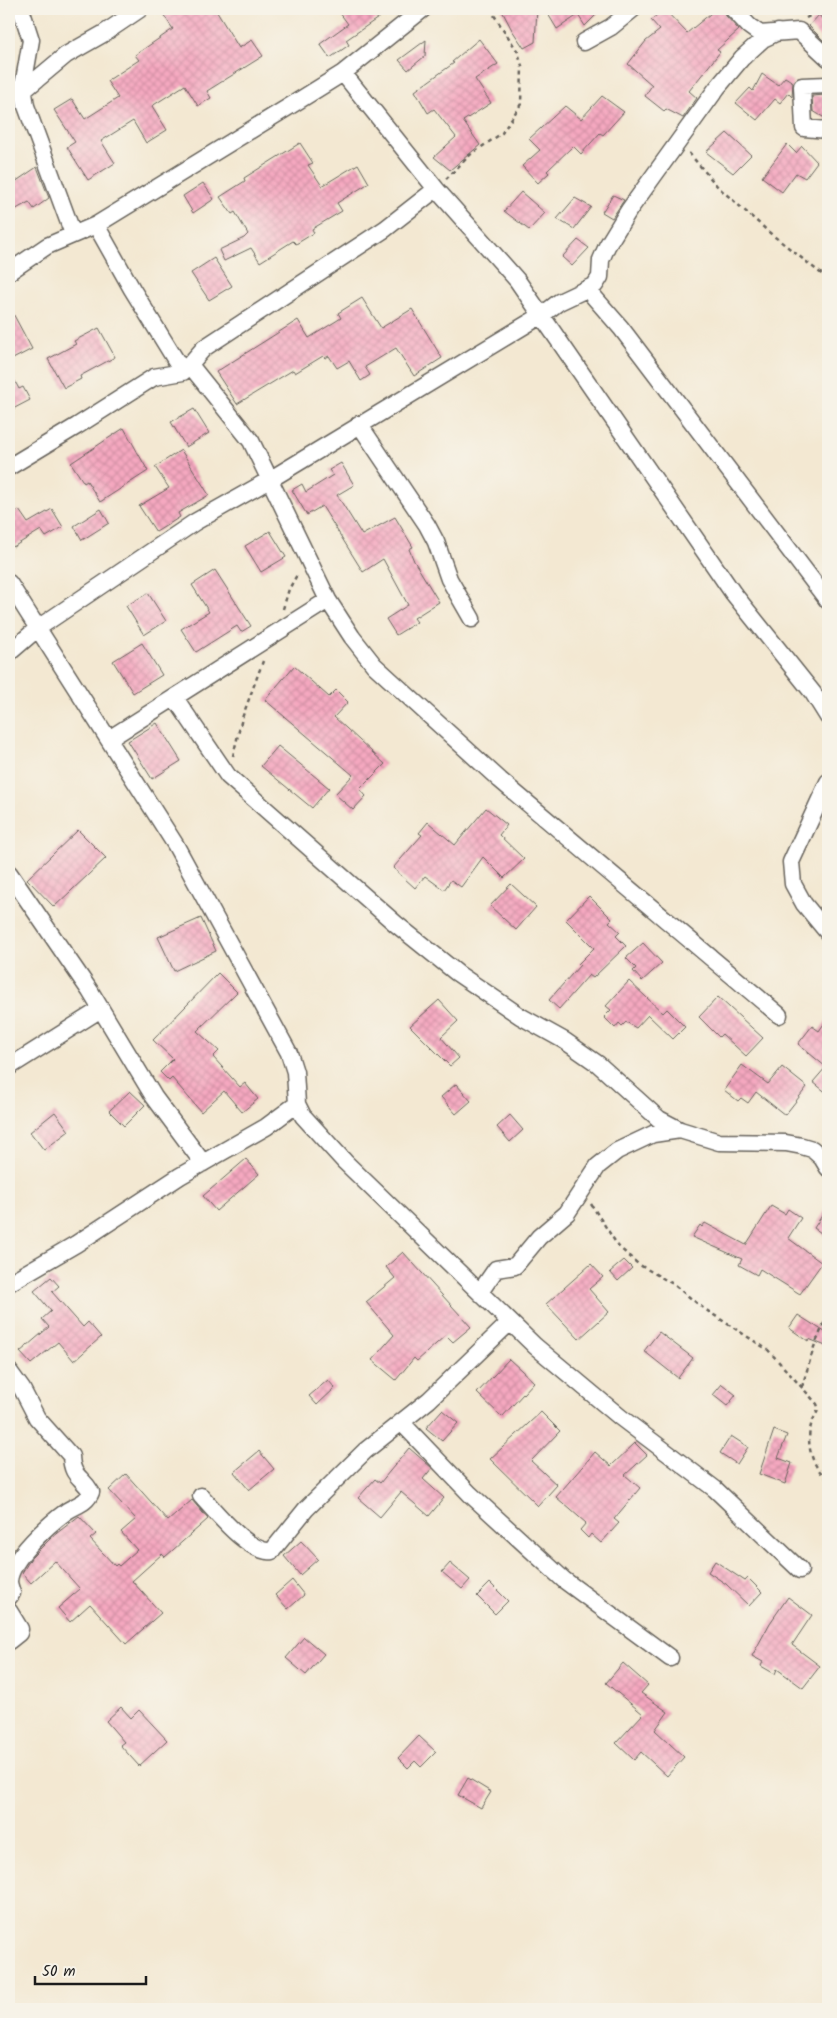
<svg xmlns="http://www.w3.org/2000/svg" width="837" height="2018" font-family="Kalam,sans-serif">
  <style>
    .building { fill: url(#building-cross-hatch) }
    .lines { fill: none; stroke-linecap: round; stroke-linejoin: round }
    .minor-casing { stroke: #67635c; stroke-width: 19 }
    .path { stroke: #67635c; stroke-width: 2.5; stroke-dasharray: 4 4; stroke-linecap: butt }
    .minor { stroke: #fff; stroke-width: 16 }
  </style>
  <defs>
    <pattern id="building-cross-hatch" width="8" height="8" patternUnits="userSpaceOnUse" patternTransform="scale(1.25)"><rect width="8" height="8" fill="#f5a8c0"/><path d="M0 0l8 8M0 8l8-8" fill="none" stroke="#d190a4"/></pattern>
  </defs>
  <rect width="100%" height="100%" fill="#f7f3e8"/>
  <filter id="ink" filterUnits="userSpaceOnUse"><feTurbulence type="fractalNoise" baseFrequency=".02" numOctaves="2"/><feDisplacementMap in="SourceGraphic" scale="10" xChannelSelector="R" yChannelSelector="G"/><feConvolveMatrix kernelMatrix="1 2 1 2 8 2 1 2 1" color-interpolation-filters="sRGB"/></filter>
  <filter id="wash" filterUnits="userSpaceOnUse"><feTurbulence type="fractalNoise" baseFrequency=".0096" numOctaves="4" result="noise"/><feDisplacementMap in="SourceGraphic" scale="20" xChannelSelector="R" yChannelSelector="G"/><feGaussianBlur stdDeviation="1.12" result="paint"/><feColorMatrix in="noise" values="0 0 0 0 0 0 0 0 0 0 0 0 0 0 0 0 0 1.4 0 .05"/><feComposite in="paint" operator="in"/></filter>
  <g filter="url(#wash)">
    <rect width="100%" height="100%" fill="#f3e8d2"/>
    <g id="blocks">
      <path class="building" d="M172 9H215L239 48 252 40 263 56 207 91 211 98 198 106 185 85 152 106 167 130 146 143 133 121 101 141 115 163 88 180 67 147 75 142 54 110 72 99 85 119 118 98 107 81 139 60 135 55 173 29 163 14Z
        M337 9H375L381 16 346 40 349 45 330 58 320 44 348 24Z
        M501 9H537L535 42 524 48 512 30Z
        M545 9H602L585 26 578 15 557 29Z
        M664 9 687 33 716 9H723L726 16 739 30 717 50 720 52 689 91 697 98 683 118 666 109 664 111 645 96 652 85 628 64 646 41 660 30 651 20Z
        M819 15 828 26V45L809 26Z
        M479 39 498 64 475 79 491 103 463 121 480 145 450 170 434 157 456 137 434 109 428 113 415 91 454 63 452 62Z
        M426 40 425 56 408 70 399 60Z
        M762 74 778 85 785 77 793 82 792 97 788 93 780 103 775 99 757 120 736 103 750 88 753 91Z
        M826 95 828 97V120L813 111 812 96Z
        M602 96 624 112 603 135 600 133 581 154 573 146 547 171 549 173 538 183 522 166 540 150 529 139 565 106 581 119Z
        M727 133 751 155 733 173 706 152Z
        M300 143 313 163 308 165 322 186 358 164 369 183 337 203 342 211 312 229 314 233 296 244 293 241 260 262 251 248 224 261 219 250 244 238 248 234 235 212 232 214 220 197 245 181 244 178Z
        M787 144 796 153 802 146 817 162 805 178 796 173 782 192 762 177Z
        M37 167 49 198 34 209 29 202 9 213V186Z
        M203 183 214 199 193 213 183 196Z
        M521 192 545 213 529 230 504 211Z
        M613 195 624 200 612 218 602 212Z
        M575 198 591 207 574 229 557 219Z
        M578 240 589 248 572 266 562 257Z
        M214 258 232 286 209 300 191 273Z
        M362 298 381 328 412 309 442 358 414 376 396 348 365 367 370 375 361 381 349 361 337 368 329 356 325 358 323 356 295 373 293 370 237 404 216 372 298 320 309 338 341 318 338 313Z
        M9 306 32 349 9 361Z
        M99 328 115 357 80 376 81 379 64 388 48 359 76 344 74 341Z
        M9 370 19 389 23 387 30 400 9 411Z
        M194 409 209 433 186 447 171 422Z
        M124 428 148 471 100 502 87 481 84 483 71 463Z
        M181 450 209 495 178 513 180 517 156 532 139 506 169 488 155 467Z
        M341 463 354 485 337 495 362 535 395 517 413 547 409 549 414 561 439 602 414 618 417 622 396 635 386 619 408 605 383 559 363 572 322 506 307 515 292 490 302 484 306 492 333 475 329 470Z
        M52 509 63 527 46 537 41 530 13 547 9 541V517L19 510 28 523Z
        M101 509 109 523 82 540 74 526Z
        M270 531 286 557 261 572 245 546Z
        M215 570 251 626 241 632 237 626 196 652 181 629 209 612 192 585Z
        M148 593 166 621 144 635 126 606Z
        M142 643 162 675 133 693 113 661Z
        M294 666 329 697 336 690 348 702 334 717 385 764 360 789 366 796 353 810 335 794 353 775 265 700Z
        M157 723 181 761 152 779 128 741Z
        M278 746 329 788 312 808 261 766Z
        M486 808 507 825 499 835 524 859 504 878 483 857 461 887 451 880 444 890 425 876 415 888 393 868 422 835 419 833 428 822 455 845Z
        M78 830 106 858 54 907 27 879Z
        M511 884 536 907 516 930 490 906Z
        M589 896 612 919 609 922 620 932 616 936 626 946 593 978 589 975 559 1009 549 1000 580 965 578 964 594 948 566 920Z
        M201 918 216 951 174 971 158 937Z
        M643 943 662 963 642 981 633 971 636 968 626 958Z
        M218 973 237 992 197 1031 219 1051 213 1057 240 1087 245 1083 258 1099 242 1112 224 1091 201 1112 172 1078 169 1081 160 1072 173 1059 153 1040Z
        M629 981 663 1013 667 1009 685 1027 673 1039 648 1015 636 1028 626 1022 622 1026 619 1023 615 1028 604 1017 611 1010 606 1006Z
        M718 997 763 1038 746 1056 722 1034 719 1037 699 1017Z
        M439 1000 458 1021 441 1037 459 1058 450 1066 410 1026Z
        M828 1018V1094L813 1082 826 1067 798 1044 812 1026 819 1031Z
        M742 1065 768 1084 782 1067 807 1087 785 1115 756 1092 748 1103 741 1098 738 1101 724 1090Z
        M456 1084 471 1101 456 1114 441 1097Z
        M130 1091 145 1105 124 1126 109 1111Z
        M55 1112 69 1131 44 1150 30 1132Z
        M510 1115 523 1130 510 1142 497 1127Z
        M246 1159 259 1174 216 1211 203 1196Z
        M771 1206 785 1214 788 1209 801 1218 788 1238 822 1263 800 1294 760 1269 757 1275 739 1265 742 1259 692 1237 700 1225 702 1227 705 1223 746 1245Z
        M828 1206V1238L814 1228Z
        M403 1252 471 1327 453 1342 446 1335 417 1361 414 1358 396 1380 372 1360 394 1335 366 1302 395 1278 386 1267Z
        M624 1260 632 1268 618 1281 610 1272Z
        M591 1264 603 1277 589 1289 609 1312 579 1339 546 1304Z
        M51 1277 59 1286 52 1292 83 1327 88 1322 101 1337 74 1361 58 1342 31 1364 20 1352 49 1327 42 1319 51 1311 34 1291Z
        M798 1315 828 1334V1347L809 1339 808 1341 789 1328Z
        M659 1332 693 1358 678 1378 644 1351Z
        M509 1359 534 1382 502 1417 477 1393Z
        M328 1380 335 1388 317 1405 309 1396Z
        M722 1384 736 1395 727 1406 713 1395Z
        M442 1410 458 1423 442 1441 426 1428Z
        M541 1412 560 1431 531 1461 557 1485 538 1506 490 1459Z
        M774 1430 787 1435 778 1458 792 1463 785 1484 759 1474Z
        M731 1436 748 1447 737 1464 720 1453Z
        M635 1443 647 1455 625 1475 640 1488 614 1519 619 1523 601 1543 591 1534 588 1538 580 1530 586 1523 556 1497 595 1452 611 1466Z
        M409 1448 432 1468 423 1479 444 1498 429 1516 401 1492 380 1517 358 1498 375 1479 380 1483Z
        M259 1451 274 1469 249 1490 234 1472Z
        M126 1474 168 1521 192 1500 208 1519 165 1557 162 1554 132 1581 161 1613 126 1644 90 1604 70 1622 58 1608 80 1589 55 1561 31 1583 22 1573 31 1558 52 1537 79 1516 96 1534 90 1539 115 1566 117 1564 119 1566 137 1550 121 1532 136 1519 109 1490Z
        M301 1541 318 1559 300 1575 284 1556Z
        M715 1561 745 1581 748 1578 762 1592 749 1606 726 1584 708 1572Z
        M450 1563 470 1580 462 1589 442 1572Z
        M292 1580 304 1595 288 1609 275 1595Z
        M490 1583 508 1601 495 1614 477 1596Z
        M788 1597 812 1615 792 1645 820 1666 803 1688 777 1669 775 1674 761 1666 763 1662 752 1656 770 1623Z
        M304 1637 324 1654 306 1675 286 1658Z
        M623 1663 648 1685 641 1693 668 1712 655 1730 684 1757 667 1776 641 1752 634 1760 616 1743 643 1714 606 1683Z
        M121 1707 131 1718 139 1710 167 1740 139 1766 120 1745 124 1742 106 1721Z
        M419 1736 436 1752 421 1767 415 1761 408 1768 398 1758Z
        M468 1778 491 1792 481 1808 458 1795Z"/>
    </g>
  </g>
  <g filter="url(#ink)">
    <use href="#blocks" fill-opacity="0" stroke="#67635c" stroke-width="1"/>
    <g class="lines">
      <defs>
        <path id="minor" d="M21 9 31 40 23 86 26 106 73 234
          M733 9 749 26 760 34 799 31 828 58
          M584 42 611 27 633 9
          M343 73 436 189 517 280 733 593 813 693 828 717
          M828 85 802 86 804 128 828 130
          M23 91 66 55 103 34 140 9
          M96 225 132 289 183 372
          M9 272 47 246 96 225 290 106 343 73 423 9
          M587 289 621 328 828 601
          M190 365 251 441 328 600 352 637 374 665 500 780 779 1015
          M359 424 427 525 436 542 449 579 472 619
          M9 467 77 426 154 377 183 372 204 348 385 229 436 189
          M9 583 175 844 289 1053 295 1072 297 1104 303 1116 345 1162 535 1346 620 1417 715 1489 800 1570
          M9 653 38 628 195 522 271 479 542 315 559 302 595 285 600 277 601 260 607 246 629 210 717 88 742 58 763 39 778 32
          M175 698 228 776 396 924 457 973 520 1016 565 1041 598 1064 659 1119 680 1130
          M109 739 328 600
          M828 782 791 862 793 884 804 904 828 933
          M9 873 90 991 154 1097 203 1163
          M9 1067 101 1009
          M9 1283 76 1244 180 1176 266 1127 297 1104
          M480 1292 496 1269 515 1266 539 1237 567 1213 598 1166 617 1151 653 1134 680 1130 719 1142 786 1143 802 1146 812 1149 822 1158 828 1168
          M9 1371 22 1389 37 1418 71 1456C72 1478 81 1475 91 1492 87 1503 76 1505 67 1511 49 1524 11 1558 9 1581 9 1585 11 1589 12 1593L9 1597
          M401 1422 470 1494 564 1580 670 1658
          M201 1496C216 1512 249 1554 272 1551L306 1509 365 1451 429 1400 510 1322
          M9 1611 20 1629 19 1633 9 1641"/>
      </defs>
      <use href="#minor" class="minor-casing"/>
      <path class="path" d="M806 18 822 9
        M689 153 718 187 770 233 828 279
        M446 179 470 155 502 133 521 104 522 66 518 52 490 9
        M283 609 289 589 298 573
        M233 756 242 718 263 661
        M591 1204 618 1246 638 1264 673 1284 703 1308 768 1350 817 1404C820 1411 815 1415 812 1422 805 1442 811 1467 828 1479
        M802 1387 814 1347 828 1314"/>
      <use href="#minor" class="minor"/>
    </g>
  </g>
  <rect width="837" height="2018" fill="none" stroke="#f7f3e8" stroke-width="30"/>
  <path d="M35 1976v8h111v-8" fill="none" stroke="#1c1c1c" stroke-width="2.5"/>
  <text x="42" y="1976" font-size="15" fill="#1c1c1c" stroke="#f7f3e8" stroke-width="4" paint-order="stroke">50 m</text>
</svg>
